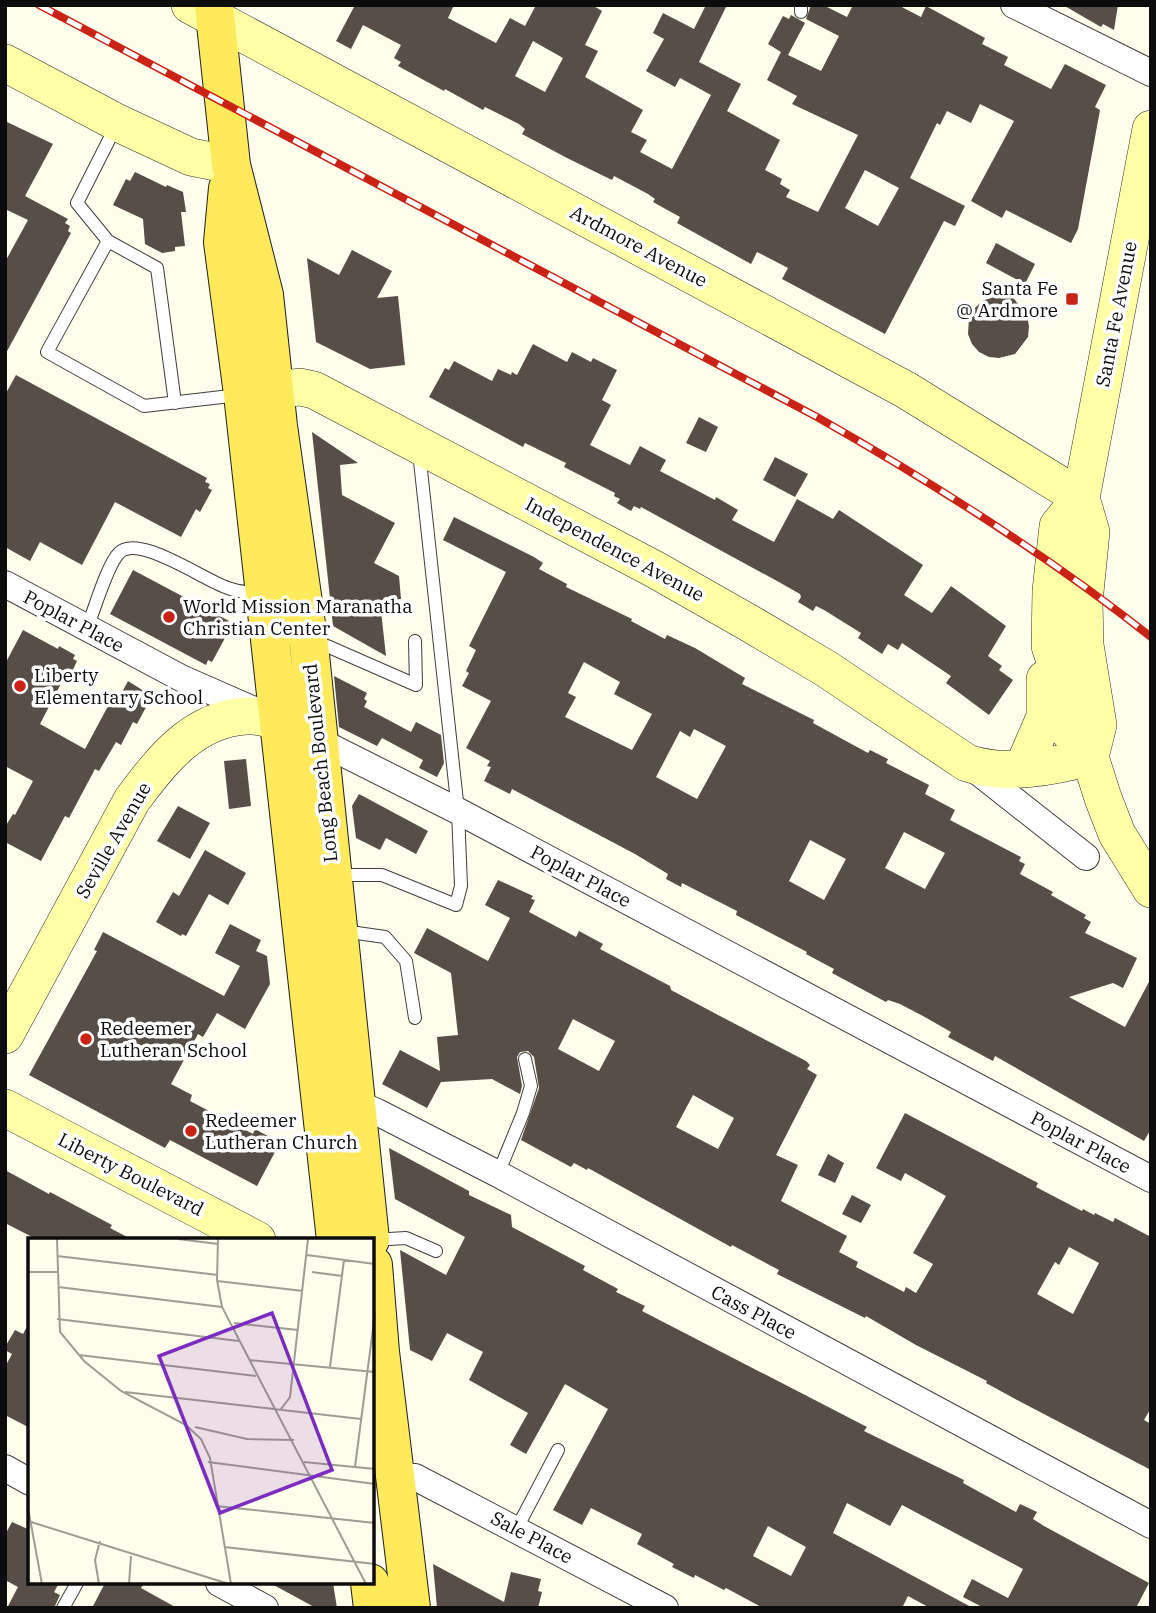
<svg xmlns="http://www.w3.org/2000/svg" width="1156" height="1613" font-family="'IBM Plex Serif',serif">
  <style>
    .building { fill: #564e47; fill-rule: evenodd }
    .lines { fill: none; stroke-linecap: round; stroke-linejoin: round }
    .lane-casing { stroke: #3f3f3f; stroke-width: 14 }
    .street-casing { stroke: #3f3f3f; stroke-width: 28 }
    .secondary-casing { stroke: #2e2e2e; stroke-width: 38 }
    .primary-casing { stroke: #1d1d1d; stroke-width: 40 }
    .lane { stroke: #fff; stroke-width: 12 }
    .street { stroke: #fff; stroke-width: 26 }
    .secondary { stroke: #feffa6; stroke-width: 37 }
    .primary { stroke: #ffea5b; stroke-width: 38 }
    .rail-casing { stroke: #ca2215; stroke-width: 8 }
    .rail { stroke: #fff; stroke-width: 5; stroke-dasharray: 16; stroke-linecap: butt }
    .poi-dot { fill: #ca2215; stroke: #fff; stroke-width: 2.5 }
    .labels { text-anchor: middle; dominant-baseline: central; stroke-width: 7; stroke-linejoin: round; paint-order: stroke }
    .street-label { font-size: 19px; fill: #0c0c0c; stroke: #fff }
    .poi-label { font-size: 19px; fill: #0c0c0c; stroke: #fff; text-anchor: start }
    .inset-road { fill: none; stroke: #9e9d92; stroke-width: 2 }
    .view { fill: #7b2cbf; fill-opacity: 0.15; stroke: #7b2cbf; stroke-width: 3.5 }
    .inset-edge { fill: none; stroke: #0c0c0c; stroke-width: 3.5 }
  </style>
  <rect width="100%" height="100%" fill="#fffdeb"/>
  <path class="building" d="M355 5H454L448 18 496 43 510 18 525 26 536 5H592L602 11 585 45 598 51 585 77 643 110 631 132 647 140 640 152 672 169 711 95 680 78 675 87 646 71 664 39 653 33 663 13 694 29 706 5H727L699 62 741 84 727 111 780 140 765 170 782 179 780 184 790 190 786 197 818 212 858 135 792 104 797 96 767 80 781 52 768 44 783 16 789 19 791 15 805 23 788 55 821 71 839 36 806 19 811 5H823L847 17 853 5H898L921 17 926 6 985 38 982 44 1008 57 1004 65 1051 89 1065 64 1106 85 1095 107 1100 110 1078 229 1071 243 1006 210 1002 218 971 201 1014 121 980 104 971 123 947 111 940 125 937 123 910 178 965 206 955 226 944 221 885 334 782 279 788 268 757 252 751 264 677 223 680 217 653 202 655 199 648 194 614 176 612 180 567 158 522 134 525 129 519 124 485 107 483 110 445 89 444 91 398 66 401 62 394 58 401 45 363 25 351 49 336 41ZM533 41 563 58 545 92 515 76ZM865 170 899 188 878 226 845 208Z
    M1063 5H1118L1114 30 1103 24 1101 27Z
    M5 121 53 144 25 196 68 219 65 223 70 226 68 231 71 233 5 355V262L28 220 5 209Z
    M135 172 166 187 167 185 183 192 186 212H181L185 246 175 247V251L162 253 145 244 143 219 113 205 126 179 130 181Z
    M996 243 1035 264 1025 284 986 263Z
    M352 250 392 271 377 298 398 296 405 365 370 369 316 342 307 258 339 275Z
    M1009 292 1027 316 1029 326 1028 337 1015 354 999 358 989 357 979 352 972 344 968 334 969 318 974 309 982 301Z
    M533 344 567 362 572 352 591 362 593 358 617 370 602 400 611 405 590 445 630 465 640 446 666 460 660 471 715 500 716 497 738 510 732 520 774 542 797 499 833 519 839 510 923 565 904 595 932 613 951 586 1006 626 988 656 1002 666 999 670 1013 680 989 715 946 683 951 676 902 643 898 650 888 644 882 654 858 638 861 633 824 610 816 606 813 611 798 602 801 597 800 594 777 581 641 507 640 509 634 506 631 511 617 503 620 499 614 496 615 493 564 467 566 463 525 443 523 447 429 397 445 368 449 370 454 361 492 381 498 369 511 375 512 372 517 375Z
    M16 375 207 478 205 482 210 484 208 488 212 490 200 512 196 509 181 537 115 502 82 565 40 542 30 561 5 547V395Z
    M699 417 718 427 706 452 686 443Z
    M312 432 358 463 340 465 342 495 395 523 374 563 399 576 401 599 380 602 386 656 333 626Z
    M775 457 808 474 795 497 763 480Z
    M454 517 534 557 543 563 539 569 567 584 566 587 632 619 631 621 665 639 667 635 695 648 745 678 742 684 814 720 813 723 868 753 870 750 888 759 886 763 929 785 925 794 955 810 950 820 1021 857 1019 861 1025 864 1020 874 1053 892 1051 895 1086 915 1084 918 1091 922 1085 933 1137 958 1123 988 1113 983 1069 997 1125 1027 1151 978V1129L1144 1141 995 1056 993 1061 948 1037 951 1032 923 1016 900 1004 888 1000 886 1002 832 973 834 969 806 954 807 952 736 915 737 911 682 883 681 887 666 879 668 874 635 854 512 789 510 794 484 781 491 767 487 766 490 761 466 748 491 701 462 686 469 673 466 671 476 650 469 646 506 572 443 540ZM584 662 620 682 614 694 652 714 632 750 565 717 576 697 568 693ZM694 729 726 746 697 799 656 777 680 731 690 737ZM904 832 945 853 925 889 885 868ZM810 840 846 859 824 900 789 881Z
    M133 570 229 621 227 625 231 627 212 662 208 660 206 665 110 614Z
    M23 630 58 649 59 646 75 655 73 659 77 661 70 676 66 674 40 724 85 749 114 695 119 698 128 681 152 696 137 724 133 722 121 745 116 742 99 771 95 769 69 818 65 816 41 861 5 842V827L13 814 15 815 33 781 5 766V664Z
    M334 676 367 693 364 699 367 701 364 707 411 732 416 722 441 735 444 763 437 777 419 768 423 760 382 738 377 746 339 727Z
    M246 759 251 806 229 809 224 761Z
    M359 794 428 831 416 854 386 838 380 850 356 838 352 806Z
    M178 806 210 823 190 859 157 841Z
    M205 850 246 873 228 905 209 894 186 936 182 934 181 936 156 922 173 892 179 896Z
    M498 880 533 896 531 899 535 900 529 912 576 937 579 931 603 944 600 949 670 986 671 990 720 1016 806 1061 810 1065 807 1069 817 1075 776 1155 798 1165 781 1201 847 1236 839 1252 858 1262 856 1267 904 1292 906 1287 916 1293 933 1264 913 1253 946 1196 905 1173 901 1181 876 1168 905 1113 1038 1183 1036 1187 1082 1211 1083 1209 1094 1215 1095 1213 1113 1222 1115 1218 1151 1237V1408L1144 1420 1151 1424V1470L1019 1401 986 1383 987 1381 916 1345 866 1316 865 1318 777 1274 779 1270 732 1245 731 1247 588 1168 587 1170 574 1163 571 1167 521 1140 539 1088 534 1057 528 1051 520 1052 517 1057 522 1086 520 1094 492 1079 441 1082 427 1108 382 1084 400 1050 440 1071 437 1037 458 1035 451 973 414 953 427 928 488 961 510 918 485 905ZM573 1019 615 1041 599 1071 558 1049ZM693 1095 734 1118 718 1149 676 1127ZM1069 1247 1099 1263 1073 1314 1037 1294 1055 1262 1059 1265Z
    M230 924 261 940 256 951 267 956 270 984 245 1029 217 1013 203 1037 198 1034 171 1084 192 1095 190 1101 253 1134 255 1129 275 1140 270 1149 275 1152 257 1186 170 1140 165 1148 29 1075 97 951 94 950 103 932 224 996 240 966 215 953Z
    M389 1148 469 1191V1195L511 1215 512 1227 585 1266 583 1270 618 1289 616 1292 645 1306 642 1311 867 1427 864 1431 964 1480 963 1483 1016 1512 1020 1504 1037 1512 1033 1519 1044 1526 1149 1583 1136 1608H984L963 1597 972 1579 1008 1598 1023 1569 902 1505 890 1526 847 1503 833 1533 973 1608H930L908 1596 902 1608H763L726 1588 724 1590 695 1575 694 1578 672 1567 674 1564 637 1544 642 1534 591 1508 582 1525 553 1510 608 1409 565 1384 526 1454 510 1445 528 1413 469 1380 483 1352 447 1333 432 1361 410 1350 400 1250 446 1275 465 1237 395 1199ZM768 1526 806 1547 791 1576 753 1556Z
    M828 1154 844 1163 835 1183 818 1175Z
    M5 1170 49 1194 50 1192 112 1225 110 1228 133 1240H38L5 1223Z
    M852 1195 871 1205 861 1223 842 1214Z
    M30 1321V1428L5 1415V1367L12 1354 5 1350V1347L15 1330 23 1334Z
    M12 1522 30 1530V1583H59L54 1592 60 1595 54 1608H7L18 1587 5 1580V1535Z
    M433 1564 504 1602 511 1572 541 1579 538 1591 542 1592 538 1608H437Z
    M105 1583H144L141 1588 177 1608H92Z
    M270 1583H333L337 1608H316Z"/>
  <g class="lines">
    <defs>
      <path id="lane" d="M801 12V5
        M117 124 77 203 108 241 47 352 144 406 239 395
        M108 241 157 268 175 403
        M87 628C94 611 107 565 119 553 138 533 205 581 228 588 238 592 250 592 260 594
        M313 645 327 646 416 685 415 641
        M337 875H382L456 905 461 886 458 811 419 452
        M343 931 385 937 406 961 415 1018
        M498 1174 523 1113 531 1086 525 1059
        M372 1240 406 1238 436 1251
        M517 1528 558 1450
        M63 1608 77 1583"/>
      <path id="street" d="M1014 5 1151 73
        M5 584 181 678 263 714
        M307 735 458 811 1151 1179
        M972 767 1086 857
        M356 1103 377 1112 498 1174 1151 1525
        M5 1468 30 1482
        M396 1476 415 1477 665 1608
        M219 1583 265 1608"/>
      <path id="secondary" d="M190 5 906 390 1081 498
        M5 63 118 123 191 157 231 165
        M246 394 300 387 314 390 654 569 749 623 825 668 967 763C1006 776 1051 767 1090 757
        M1081 498 1058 526 1051 591 1050 646 1059 673 1068 730 1090 757 1103 798 1117 834 1151 889
        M1090 757 1098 725 1085 645 1084 602 1091 532 1081 498 1151 129
        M1023 768 1045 717V679
        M5 1035 132 800C161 761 193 719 246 716 256 715 268 719 278 720
        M5 1108 257 1240"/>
      <path id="primary" d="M214 5 231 165 264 295 278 426 309 645 370 1240
        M228 188 223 242 243 394 336 1240
        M373 1265 380 1352 411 1608
        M370 1583 373 1608"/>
    </defs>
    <use href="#lane" class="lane-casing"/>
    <use href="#street" class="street-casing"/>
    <use href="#secondary" class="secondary-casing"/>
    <use href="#primary" class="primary-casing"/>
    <use href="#lane" class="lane"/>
    <use href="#street" class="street"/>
    <use href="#secondary" class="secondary"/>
    <use href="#primary" class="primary"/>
    <defs>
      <path id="rail" d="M39 5 817 417C933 483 1046 554 1151 637"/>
    </defs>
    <use href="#rail" class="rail-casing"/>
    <use href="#rail" class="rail"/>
  </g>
  <g class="poi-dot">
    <rect x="1065" y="292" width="14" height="14" rx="3.5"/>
    <circle cx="169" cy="617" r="7"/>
    <circle cx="20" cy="686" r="7"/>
    <circle cx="86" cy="1039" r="7"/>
    <circle cx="191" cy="1131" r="7"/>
  </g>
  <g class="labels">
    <g class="street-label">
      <text transform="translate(639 246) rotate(28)">Ardmore Avenue</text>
      <text transform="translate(1116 314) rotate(-79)">Santa Fe Avenue</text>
      <text transform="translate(615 549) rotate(28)">Independence Avenue</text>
      <text transform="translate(74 621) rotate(28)">Poplar Place</text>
      <text transform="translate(320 763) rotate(-96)">Long Beach Boulevard</text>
      <text transform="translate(113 840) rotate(-60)">Seville Avenue</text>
      <text transform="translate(581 876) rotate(28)">Poplar Place</text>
      <text transform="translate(1081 1142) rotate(28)">Poplar Place</text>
      <text transform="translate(131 1174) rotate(27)">Liberty Boulevard</text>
      <text transform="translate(754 1312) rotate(28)">Cass Place</text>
      <text transform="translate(532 1537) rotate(28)">Sale Place</text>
    </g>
    <g class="poi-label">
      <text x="1058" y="288" text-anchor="end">Santa Fe<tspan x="1058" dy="22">@ Ardmore</tspan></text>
      <text x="183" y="606">World Mission Maranatha<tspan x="183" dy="22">Christian Center</tspan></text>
      <text x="34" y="675">Liberty<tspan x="34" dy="22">Elementary School</tspan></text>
      <text x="100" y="1028">Redeemer<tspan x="100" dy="22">Lutheran School</tspan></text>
      <text x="205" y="1120">Redeemer<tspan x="205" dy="22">Lutheran Church</tspan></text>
    </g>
  </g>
  <g transform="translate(28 1238)">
    <rect width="346" height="346" fill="#fffdeb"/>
    <path class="inset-road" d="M29 1 32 94 56 123 93 153 158 187 173 201 182 220 203 346M150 1 190 6M190 1 189 42 194 69 338 346M279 17 347 26M29 18 190 37M0 34H29M284 34 314 38M189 43 275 53M30 49 194 69M29 81 211 103M206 85 270 92M51 117 228 138M221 122 347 134M302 129 316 22M97 154 333 181M253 171 262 159 280 1M167 189 219 201 266 202M180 224 347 246M276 224 347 231M327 229 347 75M188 268 347 285M0 270 14 346M3 284 201 346M196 309 347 326M71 346 67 322 72 303M101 346 103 318"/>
    <path class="view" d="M244 75 304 232 192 275 131 118Z"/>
    <rect width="346" height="346" class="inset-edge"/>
  </g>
  <rect width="1156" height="1613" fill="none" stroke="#0c0c0c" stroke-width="14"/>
</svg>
